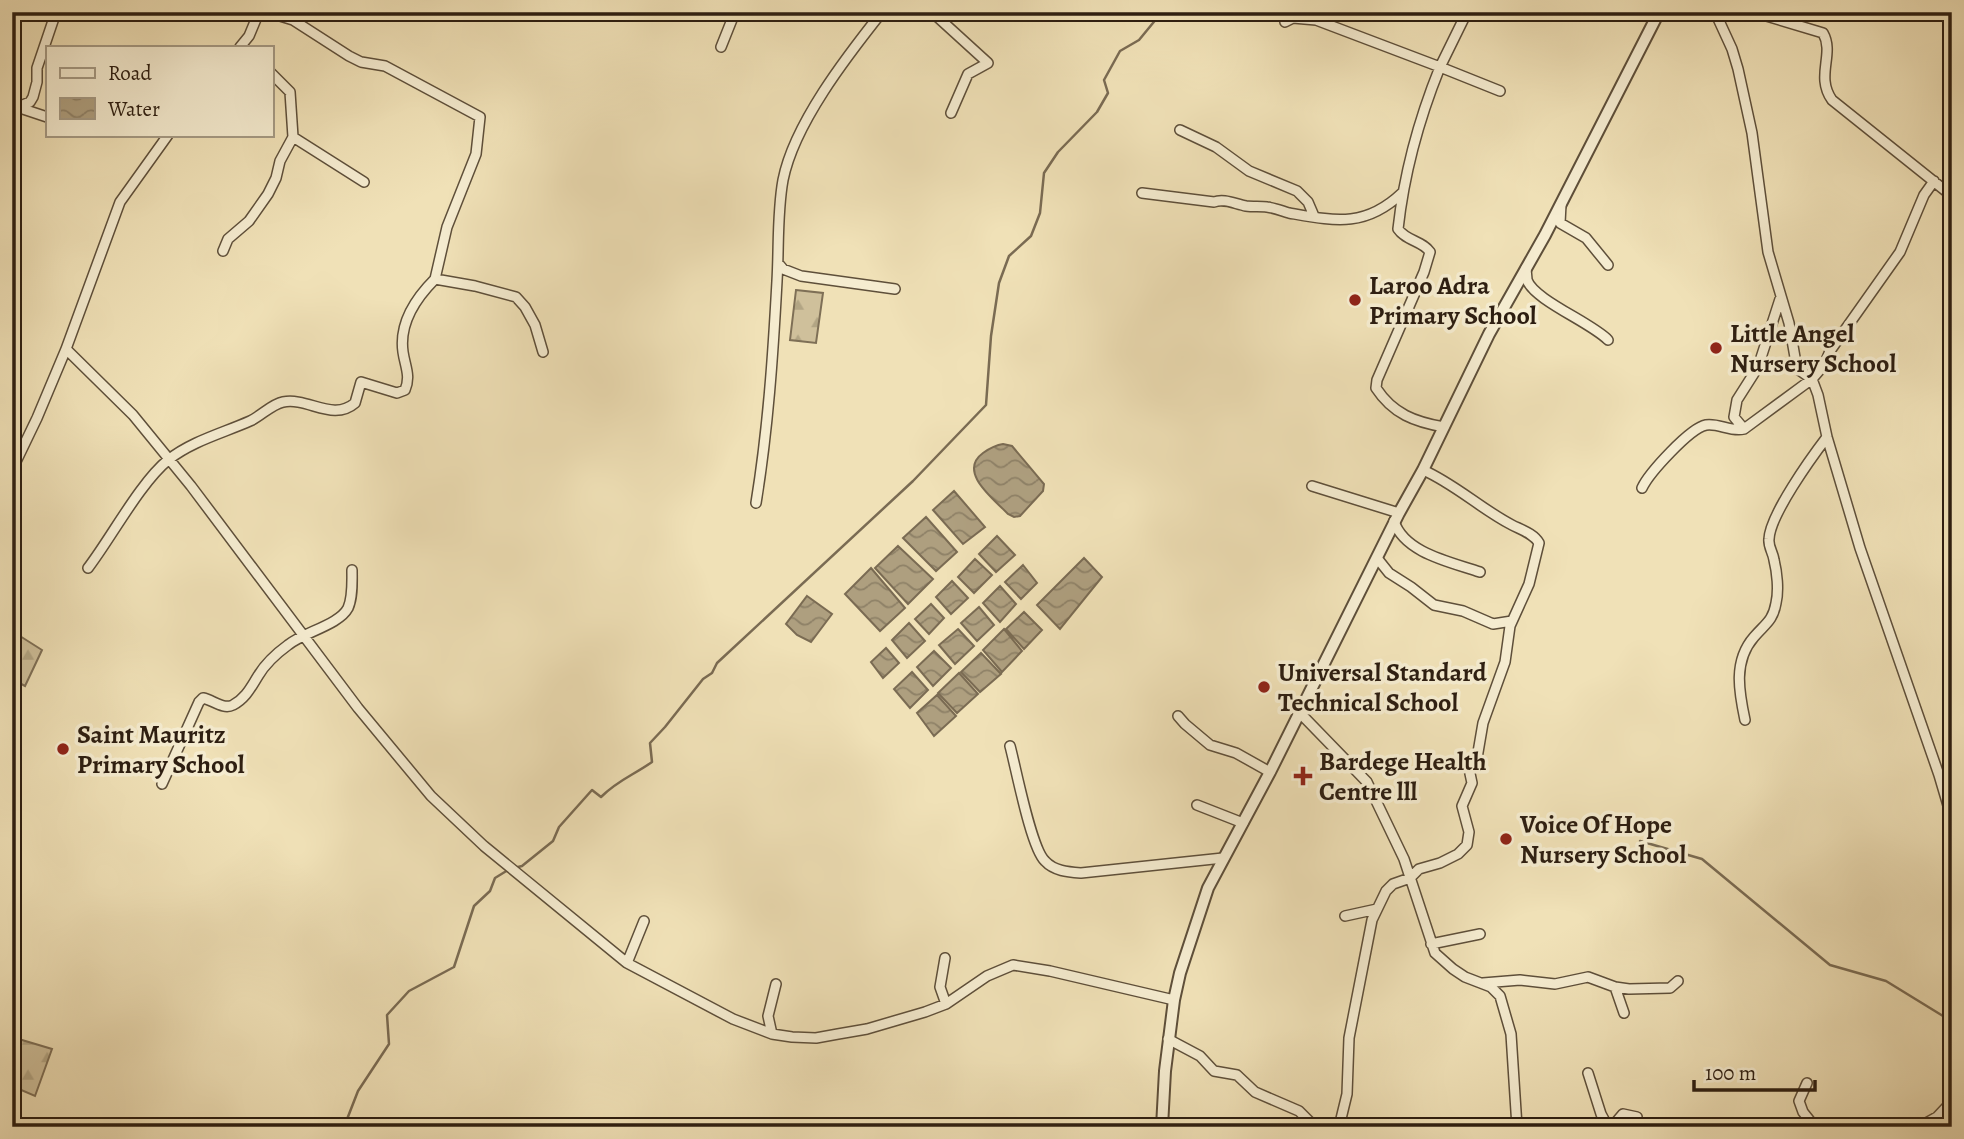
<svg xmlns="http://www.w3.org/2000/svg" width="1964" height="1139" font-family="Alegreya,serif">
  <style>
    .forest { fill: url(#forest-firs); stroke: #7e6f56; stroke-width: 2 }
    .water { fill: url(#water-waves); stroke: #7a6b53; stroke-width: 2 }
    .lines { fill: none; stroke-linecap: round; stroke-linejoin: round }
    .stream { stroke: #7a6b53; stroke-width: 2.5 }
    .minor-casing { stroke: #5e4f3a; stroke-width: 12 }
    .tertiary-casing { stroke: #5e4f3a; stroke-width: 14 }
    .minor { stroke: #f5ecd0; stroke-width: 9 }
    .tertiary { stroke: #f5ecd0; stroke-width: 10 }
    .poi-dot { fill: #8f2418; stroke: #f5ecd0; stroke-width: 2.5 }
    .labels { text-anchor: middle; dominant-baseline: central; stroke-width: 7; stroke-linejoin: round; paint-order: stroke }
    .poi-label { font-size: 26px; font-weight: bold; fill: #2d1e11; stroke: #f5ecd0; text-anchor: start }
  </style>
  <defs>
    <pattern id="forest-firs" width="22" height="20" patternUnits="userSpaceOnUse" patternTransform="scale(1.75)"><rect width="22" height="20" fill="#cfc09b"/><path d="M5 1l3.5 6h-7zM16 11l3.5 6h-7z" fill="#b2a584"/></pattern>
    <pattern id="water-waves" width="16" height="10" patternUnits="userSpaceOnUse" patternTransform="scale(1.75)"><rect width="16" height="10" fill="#ae9f7f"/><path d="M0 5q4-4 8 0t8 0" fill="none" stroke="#8e8167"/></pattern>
  </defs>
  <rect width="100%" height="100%" fill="#f0e1b7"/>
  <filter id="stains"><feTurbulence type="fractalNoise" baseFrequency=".00286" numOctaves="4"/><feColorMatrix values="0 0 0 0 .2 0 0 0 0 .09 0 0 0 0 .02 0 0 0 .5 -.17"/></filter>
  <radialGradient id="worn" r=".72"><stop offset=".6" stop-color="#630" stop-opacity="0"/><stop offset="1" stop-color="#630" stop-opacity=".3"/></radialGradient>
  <path class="forest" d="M796 290 823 293 816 343 790 340Z
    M12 631 42 650 25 686 12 679Z
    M12 1037 52 1049 35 1096 12 1086Z"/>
  <path class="water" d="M1003 444 1012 446 1044 484 1043 491 1020 516 1014 517 1008 514C994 499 957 472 983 453 990 448 995 445 1003 444Z
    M954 491 985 527 963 544 933 510Z
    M926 517 957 552 936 571 903 538Z
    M997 536 1015 555 996 572 979 554Z
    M898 546 933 579 908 604 875 568Z
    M1084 558 1102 577 1060 629 1037 605Z
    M975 559 992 575 974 593 958 577Z
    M1023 565 1037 583 1021 599 1005 582Z
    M871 568 905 608 880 631 845 594Z
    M952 581 968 598 951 614 936 597Z
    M1000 586 1016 604 1000 622 983 603Z
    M807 596 832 614 811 642 797 635 786 624Z
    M931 604 944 618 929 634 915 619Z
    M979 607 994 625 977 641 961 623Z
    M1024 612 1042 630 1024 649 1006 629Z
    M909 623 925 641 907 658 892 640Z
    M958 629 974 646 955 664 939 645Z
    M1004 629 1022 651 1002 672 983 650Z
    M886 648 899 663 883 678 871 662Z
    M934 651 951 668 933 686 917 667Z
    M981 653 1001 674 980 692 961 672Z
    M912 672 928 690 910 708 894 689Z
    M959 673 978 694 957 713 938 693Z
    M937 695 956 716 934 736 917 713Z"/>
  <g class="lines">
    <path class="stream" d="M1640 841 1702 859 1830 965 1886 981 1943 1016 1952 1024
      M514 868 522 866 553 841 559 827 592 790 601 797C618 780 632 776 652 762L650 743 665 727 703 679 712 673 717 663 913 481 986 405 991 336 999 283 1009 256 1031 236 1040 213 1044 173 1058 152 1097 112 1108 93 1104 80 1120 51 1139 40 1162 12
      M344 1127 358 1091 389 1044 387 1015 409 991 454 967 474 906 490 891 495 878 508 870"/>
    <defs>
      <path id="minor" d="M267 12 293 20 349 56 361 62 385 66 480 117 476 154 447 227 435 279 475 286 516 297 525 307 535 325 543 352
        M932 12 988 63 968 74 951 113
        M1715 12 1732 49 1738 69 1752 133 1768 252 1789 323 1796 363 1799 370 1812 379 1818 395 1827 437 1860 548 1939 775 1952 819
        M1753 12 1823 33C1835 54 1815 76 1832 100L1952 196
        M1285 22 1293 18 1316 20 1440 67 1467 12
        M240 47 249 36 259 12
        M721 47 735 12
        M271 73 290 92 293 137 364 182
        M12 104 18 107 30 102 33 97 37 82V68L56 12
        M17 107 47 117
        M1180 130 1216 147 1249 171 1297 191 1308 202 1314 216
        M1142 193 1214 202C1224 198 1235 204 1246 206 1253 207 1261 206 1267 207 1275 208 1282 211 1289 213 1335 221 1365 228 1402 193
        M1561 204 1560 223 1586 238 1608 265
        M223 251 228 239 249 221 268 194 276 178 280 161 293 137
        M778 263 783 269 801 276 895 289
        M1526 268C1526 270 1527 278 1527 280 1534 300 1592 323 1608 340
        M66 349 133 415 191 486 358 708 431 796 484 846 627 963 733 1019 772 1034 792 1037 816 1038 838 1034 867 1029 925 1012 946 1004 987 976 1013 965 1050 971 1174 1000
        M1444 427C1415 422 1393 414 1376 388L1377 380 1424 272 1430 252C1423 241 1406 241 1398 229 1404 174 1419 119 1440 67L1500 91
        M1744 429 1734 417 1737 400 1758 367 1780 299
        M12 470 37 418 66 349 120 202 168 135
        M1312 486 1399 513
        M1642 488C1649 473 1690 428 1706 425 1719 423 1730 432 1744 429L1812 379 1824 365 1830 351 1900 252 1924 195 1934 181
        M756 503C768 429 773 356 777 281 779 248 777 213 783 180 794 124 847 56 882 12
        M1394 521C1404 553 1451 562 1480 572
        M1377 558 1389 573 1411 587 1434 605 1463 611 1493 624 1512 621
        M88 568C111 538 140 483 168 460 192 441 223 433 250 421 261 416 272 404 283 402 308 397 333 422 355 403L361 382 397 393 405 390C411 376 405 366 403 352 399 324 416 298 435 279
        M1299 712 1367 782 1404 859 1435 953 1453 969 1465 977 1491 987 1500 996 1511 1034 1517 1127
        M1178 716 1185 724 1210 745 1236 753 1270 772
        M1745 720C1739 692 1733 661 1754 637 1765 624 1773 621 1776 603 1779 590 1777 572 1774 560 1773 552 1768 547 1769 539 1770 515 1811 458 1827 437
        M1010 746C1016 768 1031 848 1045 861 1054 871 1068 872 1081 873L1223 858
        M162 784 199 702 203 698C213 700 223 710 233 705 246 698 251 687 258 676 265 664 277 653 288 645 304 632 339 625 348 608 353 597 352 581 352 570
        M1197 805 1243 823
        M1345 916 1377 909
        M1431 944 1480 934
        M945 958 940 987 946 1004
        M627 963 644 921
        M1483 983 1520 980 1555 984 1588 977 1615 987 1629 989 1670 988 1678 981
        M1615 987 1624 1013
        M772 1034 768 1016 776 984
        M1168 1039 1200 1056 1214 1071 1237 1075 1255 1092 1299 1111 1315 1127
        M1588 1073 1601 1114 1608 1127
        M1807 1083 1799 1101 1803 1112 1815 1127
        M1339 1127 1347 1094 1349 1038 1372 920 1386 891 1393 884 1410 878 1419 869 1440 863 1458 854 1467 845 1469 832 1462 806 1472 783 1469 769 1476 764 1483 723 1505 662 1510 626 1529 584 1539 543C1534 534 1522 530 1512 525 1481 509 1455 484 1423 470
        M1612 1127 1623 1114 1637 1117
        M1919 1127 1937 1117 1952 1101"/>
      <path id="tertiary" d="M1162 1127 1165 1071 1174 1000 1180 973 1208 888 1270 772 1399 513 1423 470 1489 334 1545 235 1659 12"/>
    </defs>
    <use href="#minor" class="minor-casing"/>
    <use href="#tertiary" class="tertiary-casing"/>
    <use href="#minor" class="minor"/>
    <use href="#tertiary" class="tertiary"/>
  </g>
  <g class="poi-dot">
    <circle cx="1355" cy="300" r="7"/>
    <circle cx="1716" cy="348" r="7"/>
    <circle cx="1264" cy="687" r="7"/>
    <circle cx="63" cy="749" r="7"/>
    <path d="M1299.5 765.5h7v7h7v7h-7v7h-7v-7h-7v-7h7z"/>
    <circle cx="1506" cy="839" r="7"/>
  </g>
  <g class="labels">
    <g class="poi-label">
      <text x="1369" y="285">Laroo Adra<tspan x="1369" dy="30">Primary School</tspan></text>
      <text x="1730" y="333">Little Angel<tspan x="1730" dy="30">Nursery School</tspan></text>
      <text x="1278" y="672">Universal Standard<tspan x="1278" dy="30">Technical School</tspan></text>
      <text x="77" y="734">Saint Mauritz<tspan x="77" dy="30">Primary School</tspan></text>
      <text x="1319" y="761">Bardege Health<tspan x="1319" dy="30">Centre lll</tspan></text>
      <text x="1520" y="824">Voice Of Hope<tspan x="1520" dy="30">Nursery School</tspan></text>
    </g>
  </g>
  <rect width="1964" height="1139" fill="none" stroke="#f0e1b7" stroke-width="42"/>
  <rect x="14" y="14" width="1936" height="1111" fill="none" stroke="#2d1e11" stroke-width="3.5"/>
  <rect x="21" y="21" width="1922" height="1097" fill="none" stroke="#2d1e11" stroke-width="2"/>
  <rect x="46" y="46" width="228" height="91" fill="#f5ecd0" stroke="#a59a84" stroke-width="2"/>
  <rect x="60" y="68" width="35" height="10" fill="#f5ecd0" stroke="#a59a84" stroke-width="2"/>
  <text x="108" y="80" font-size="21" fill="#2d1e11">Road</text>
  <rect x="60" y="98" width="35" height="21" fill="url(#water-waves)" stroke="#a59a84" stroke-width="2"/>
  <text x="108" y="116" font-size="21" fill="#2d1e11">Water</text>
  <path d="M1694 1080v10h121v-10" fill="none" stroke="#2d1e11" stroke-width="3.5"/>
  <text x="1705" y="1080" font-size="21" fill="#2d1e11" stroke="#f5ecd0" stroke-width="5" paint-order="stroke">100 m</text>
  <rect width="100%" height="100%" filter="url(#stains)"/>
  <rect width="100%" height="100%" fill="url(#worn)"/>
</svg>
